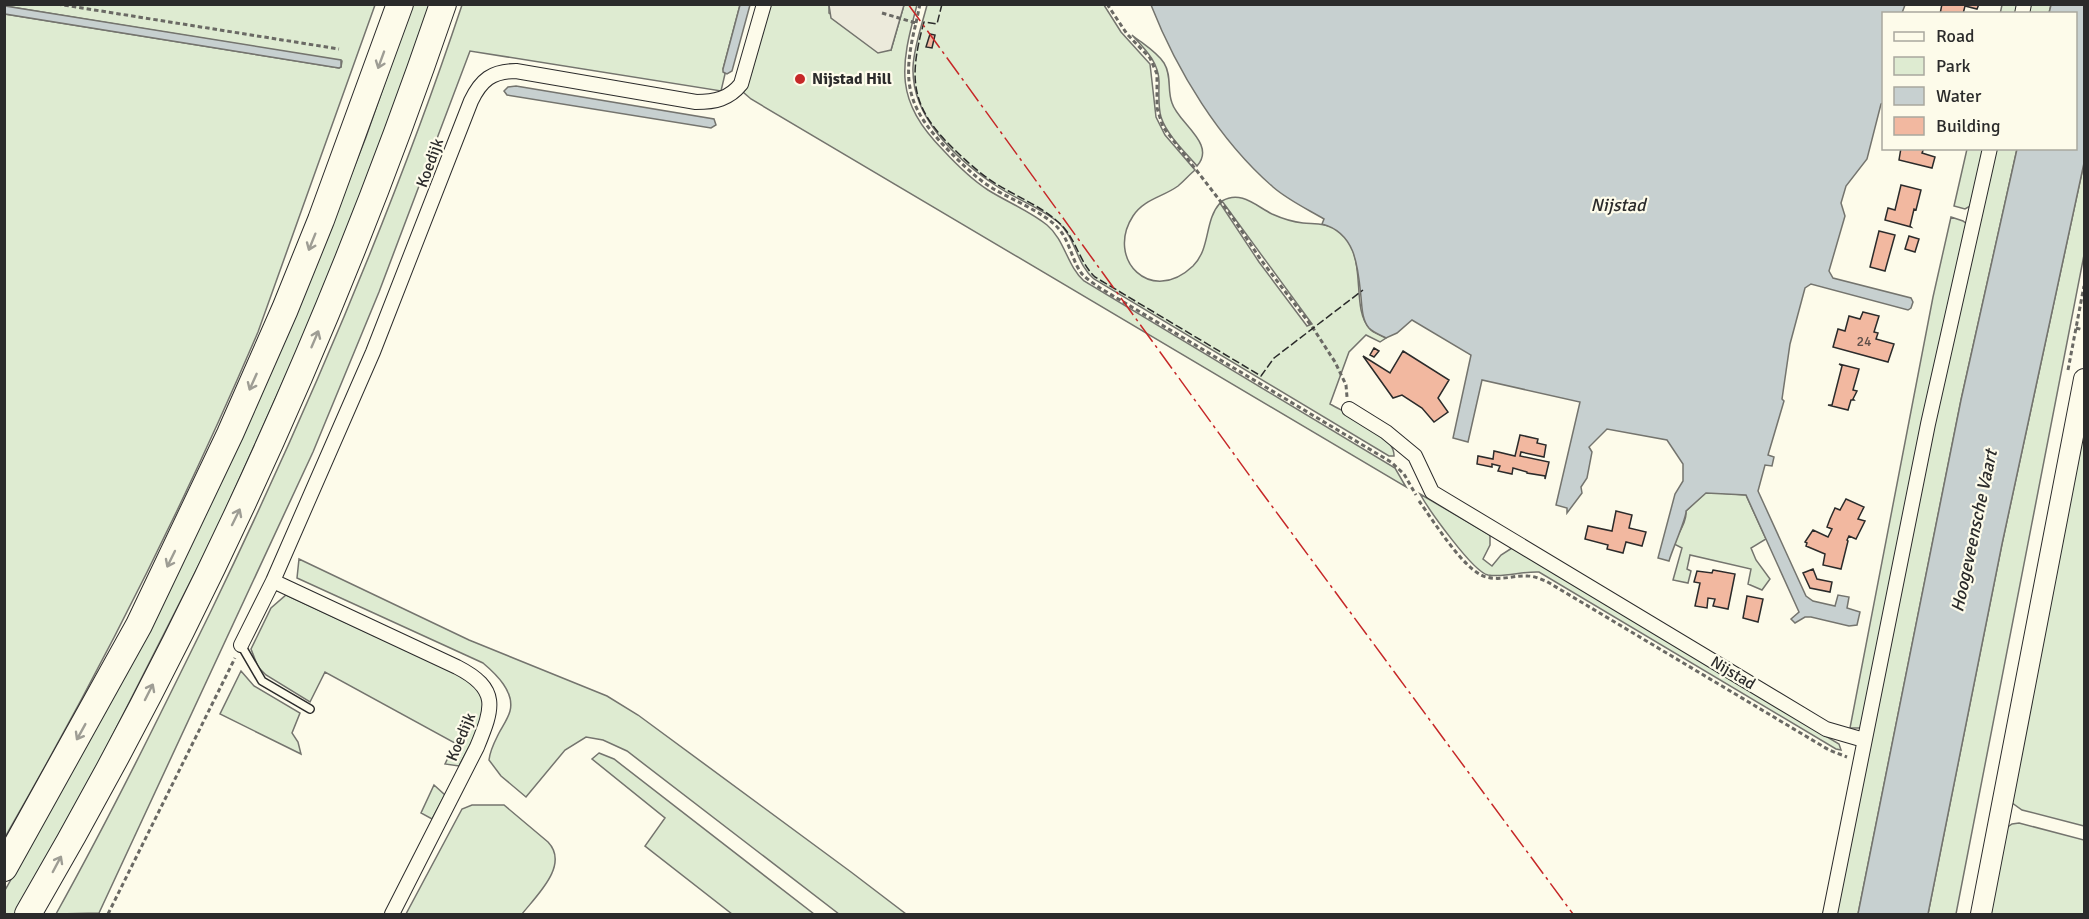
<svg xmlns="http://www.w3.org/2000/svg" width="2089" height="919" font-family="Signika,sans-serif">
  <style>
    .green { fill: #deebd1; stroke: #74746e; stroke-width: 1.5 }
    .parking { fill: #eceadb; stroke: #74746e; stroke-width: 1.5 }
    .water { fill: #c7d0d0; stroke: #74746e; stroke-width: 1.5 }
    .building { fill: #f2b8a0; stroke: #2b2b2b; stroke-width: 1.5 }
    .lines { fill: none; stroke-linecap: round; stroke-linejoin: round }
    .lane-casing { stroke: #2b2b2b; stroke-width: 10 }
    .street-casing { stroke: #2b2b2b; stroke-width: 16 }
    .secondary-casing { stroke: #2b2b2b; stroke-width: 22 }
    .highway-casing { stroke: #2b2b2b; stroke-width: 28 }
    .path { stroke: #6a6964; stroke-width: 3; stroke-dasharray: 4.5 3; stroke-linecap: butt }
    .lane { stroke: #fdfbea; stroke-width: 7 }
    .street { stroke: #fdfbea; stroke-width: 14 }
    .secondary { stroke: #fdfbea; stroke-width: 20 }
    .highway { stroke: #fdfbea; stroke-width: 26 }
    .fence { stroke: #2b2b2b; stroke-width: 1.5; stroke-dasharray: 8 3; stroke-linecap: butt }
    .power { stroke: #c62828; stroke-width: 1.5; stroke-dasharray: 21 4.5 3 4.5; stroke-linecap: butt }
    .oneway { stroke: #9e9d94 }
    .poi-dot { fill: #c62828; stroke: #fdfbea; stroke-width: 2 }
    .labels { text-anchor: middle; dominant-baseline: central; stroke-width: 4.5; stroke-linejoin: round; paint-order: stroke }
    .number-label { font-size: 14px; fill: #5d4e48 }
    .poi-label { font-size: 16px; font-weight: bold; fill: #2b2b2b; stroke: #fdfbea; text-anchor: start }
    .street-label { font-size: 16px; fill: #2b2b2b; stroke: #fdfbea }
    .water-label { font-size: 18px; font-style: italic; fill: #2b2b2b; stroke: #fdfbea }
  </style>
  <rect width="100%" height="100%" fill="#fdfbea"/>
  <path class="green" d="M5 5H375L258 332C184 505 99 674 5 837V14L339 68 341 67 342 61 5 6Z
    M412 5H430L364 189 308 326 215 533 102 756 15 914H5L4 892 103 716 158 609 303 297 366 137Z
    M462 5H740L723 69 725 74 721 91 470 51 379 292 313 452 99 913 56 914C111 815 161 713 211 611 306 414 393 212 462 5Z
    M770 5H829V13L891 50 904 5H917C900 68 894 100 944 151 957 165 971 179 988 190 1007 202 1030 211 1047 225 1065 240 1067 266 1084 281L1395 468 1406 487 751 99 743 92 751 74Z
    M927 5H1104L1121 32 1150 64 1156 117 1165 135 1195 170C1189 175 1184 181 1178 186 1163 197 1144 199 1133 216 1105 259 1151 306 1193 266 1211 248 1204 221 1220 203L1259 262 1307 326 1312 324 1222 201C1241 190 1256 206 1272 214 1281 218 1293 222 1303 223 1313 224 1325 223 1334 228 1372 249 1348 306 1370 329 1373 333 1381 335 1386 338L1380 342 1366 335 1349 352 1330 404C1347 414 1395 434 1394 456H1389L1094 279C1076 264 1076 238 1058 222 1039 207 1015 199 995 185 956 159 911 117 913 67 914 46 922 25 927 5Z
    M2002 5H2019L2017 13 2000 14Z
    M2029 5H2051L2049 13 2027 14Z
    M1132 35C1143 44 1157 52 1164 63 1172 76 1167 90 1172 103 1178 123 1217 144 1197 166 1185 152 1167 135 1161 117 1158 106 1159 95 1159 84 1160 63 1145 49 1132 35Z
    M1967 149H1985L1972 205 1965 209 1954 206Z
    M1995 149H2017L1961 400 1858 914H1834L1932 425Z
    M2084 163V255L1956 914H1928L2002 544Z
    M1951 217 1963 221 1968 225 1861 728H1850L1933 297Z
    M2084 411V826L2022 810 2008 800Z
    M1706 492 1746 495 1766 539 1751 548 1756 560 1770 579 1762 590 1748 584 1751 569 1690 555 1687 569 1691 571 1688 583 1673 580 1682 548 1674 544C1678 533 1687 522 1686 511Z
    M1420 494 1490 535V545L1483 559 1492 566 1501 555 1512 548 1839 744 1841 750 1836 749 1539 572C1522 571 1505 578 1488 575 1473 572 1429 510 1420 494Z
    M299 559 469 640 607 696 638 715 851 872 906 914H839L627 751 603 740 586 737 565 750 526 797 501 776 489 760C490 750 494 743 499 733 502 727 508 719 510 711 515 692 496 674 483 663L297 578Z
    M286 595 464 677C468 681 476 685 479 689 493 710 469 746 459 766L445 764 455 743 325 672 310 702 266 675 258 667 251 649 271 608Z
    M241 671 254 686 300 713 292 733 298 742 301 754 220 714Z
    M599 753 614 759 814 914H732L645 846 665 818 592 759Z
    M434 785 445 795 432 819 421 813Z
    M472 805H504L548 842C570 865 536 896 522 914H406L462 809Z
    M2019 823 2084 840V914H1987L2002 831 2012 824Z"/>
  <path class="parking" d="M829 5H904L891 50 878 53 831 18Z"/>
  <path class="water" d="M740 5H750L732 71 727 74 723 72V69Z
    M1151 5H1905L1902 13 1884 14 1883 103 1881 104 1867 159 1846 186 1841 203 1845 216 1829 271 1833 278 1911 298 1913 302 1911 308 1908 310 1811 284 1805 288 1790 344 1782 399 1784 401 1768 455 1774 457 1772 466 1765 465 1758 491 1806 596 1813 601 1835 606 1838 595 1849 597 1847 608 1860 612 1857 625 1849 626 1811 617H1805L1795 623 1791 619 1799 612 1746 495 1706 493 1686 511C1687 517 1672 550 1669 561L1658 558 1675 494 1683 481V464L1667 440 1607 429 1589 447 1592 452 1587 478 1581 487 1582 493 1567 513V508L1556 505 1580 402 1482 380 1468 442 1453 438 1471 355 1412 320 1397 333 1386 338C1380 335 1373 332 1369 328 1362 320 1362 307 1361 297 1358 267 1356 233 1322 224L1324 219C1307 209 1288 200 1273 187 1219 140 1177 71 1151 5Z
    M2051 5H2084V163L2002 544 1928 914H1858L1961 400 2017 149 2076 148V14L2049 13Z
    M5 6 341 60V67L339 68 5 14Z
    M516 86 714 119 716 125 711 128 507 95 504 91 508 87Z"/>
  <path class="building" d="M1942 4H1979L1977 9 1965 6 1963 14H1940Z
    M930 34 935 35 932 48 926 47Z
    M1901 148H1924L1922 153 1935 157 1932 168 1899 160Z
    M1901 185 1921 190 1916 210 1914 209 1910 226 1911 227 1885 220 1888 208 1895 210Z
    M1879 231 1895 235 1885 271 1870 267Z
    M1909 236 1919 239 1915 252 1905 249Z
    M1863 312 1879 316 1874 332 1878 333 1876 339 1894 344 1888 362 1833 347 1838 329 1845 331 1849 316 1860 319Z
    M1374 348 1379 351 1374 357 1370 355Z
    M1403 351 1449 380 1438 398 1448 412 1434 422 1422 408 1402 395 1393 398 1363 356 1390 373Z
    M1839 364 1859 369 1853 390 1857 391 1853 399 1854 400H1851L1848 410 1828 405H1832L1842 366Z
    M1520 435 1538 439 1537 443 1546 445 1544 457 1521 452 1520 456 1549 462 1545 479V476L1527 473V472L1513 468 1512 474 1498 471 1500 466 1492 464V467L1477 464 1478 456 1493 459 1494 451 1515 456Z
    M1846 499 1864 507 1858 519 1865 521 1856 539 1849 536 1847 540 1848 541 1841 569 1823 565 1825 554 1806 546 1807 543 1805 542 1813 530 1828 537 1832 529 1827 527 1830 519 1835 508 1840 510Z
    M1616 511 1632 515 1629 528 1646 532 1642 546 1626 542 1623 553 1607 549 1608 545 1585 539 1588 526 1612 531Z
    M1813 569 1817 579 1832 582 1830 592 1810 588 1803 573Z
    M1713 570 1735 574 1728 609 1713 606 1715 599 1708 598 1707 608 1695 606 1700 583 1694 582 1697 571 1712 573Z
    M1747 596 1763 599 1758 622 1743 618Z"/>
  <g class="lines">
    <defs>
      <path id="lane" d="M241 645 262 681 310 709"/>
      <path id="street" d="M2022 14 2024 4
        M1349 409 1386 432 1415 456 1432 492 1826 729 1864 740
        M273 581 457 667C500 689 493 708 477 747L392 914
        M241 645 273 581 373 352 471 101C481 80 492 71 516 71L696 102C715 102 729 99 741 84L764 4
        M1830 914 1928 424 1990 148"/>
      <path id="secondary" d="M1981 914 2084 379"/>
      <path id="highway" d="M4 868 139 625 230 434 285 309 321 220 400 4
        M28 914C196 626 335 320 443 4"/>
    </defs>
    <use href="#lane" class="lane-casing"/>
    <use href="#street" class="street-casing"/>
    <use href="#secondary" class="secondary-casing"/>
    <use href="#highway" class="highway-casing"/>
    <path class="path" d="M57 4 339 49
      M1107 4 1127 34 1150 58 1157 74V108L1163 127 1231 215 1261 260 1313 328 1335 362 1346 385 1347 397
      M882 13 916 23C901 83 907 108 950 152 963 165 976 178 992 188 1012 200 1044 212 1059 229 1070 242 1072 261 1082 274 1087 279 1094 284 1100 288L1391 462 1404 474 1416 495
      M916 23 920 4
      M2076 328 2084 330
      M2068 370 2084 286
      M1419 501C1433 520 1464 571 1486 577 1502 581 1514 575 1528 576 1534 576 1540 579 1546 581L1829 750 1847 757
      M108 914 235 658"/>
    <use href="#lane" class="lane"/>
    <use href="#street" class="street"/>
    <use href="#secondary" class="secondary"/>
    <use href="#highway" class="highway"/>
    <path class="fence" d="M942 4 937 24 924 22C907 83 912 110 959 154 971 165 984 177 998 185 1018 197 1040 206 1057 221 1076 236 1078 261 1095 277L1261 376 1274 358 1363 290"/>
    <path class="power" d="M908 4 1260 490 1573 914"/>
  </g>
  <defs><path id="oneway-shaft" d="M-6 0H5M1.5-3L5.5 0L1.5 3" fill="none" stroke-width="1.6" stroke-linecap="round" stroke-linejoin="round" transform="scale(1.5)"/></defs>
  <g class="oneway">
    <use href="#oneway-shaft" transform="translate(381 60) rotate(110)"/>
    <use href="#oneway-shaft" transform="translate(312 242) rotate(112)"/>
    <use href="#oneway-shaft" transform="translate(315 339) rotate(-67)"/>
    <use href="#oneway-shaft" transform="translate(253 382) rotate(114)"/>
    <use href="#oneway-shaft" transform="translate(236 517) rotate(-64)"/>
    <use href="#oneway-shaft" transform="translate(171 559) rotate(116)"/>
    <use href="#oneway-shaft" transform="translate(149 692) rotate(-63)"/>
    <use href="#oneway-shaft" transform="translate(81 732) rotate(119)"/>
    <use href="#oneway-shaft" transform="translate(57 864) rotate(-62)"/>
  </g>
  <circle class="poi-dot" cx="800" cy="79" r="6"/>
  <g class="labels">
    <g class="number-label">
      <text x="1864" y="341">24</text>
    </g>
    <g class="poi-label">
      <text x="812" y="79">Nijstad Hill</text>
    </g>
    <g class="street-label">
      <text transform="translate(430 163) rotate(-70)">Koedijk</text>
      <text transform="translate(1733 673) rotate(31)">Nijstad</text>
      <text transform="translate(461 737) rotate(-67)">Koedijk</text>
    </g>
    <g class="water-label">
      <text x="1618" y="205">Nijstad</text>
      <text transform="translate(1974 531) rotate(-78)">Hoogeveensche Vaart</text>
    </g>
  </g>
  <rect width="2089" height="919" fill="none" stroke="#2b2b2b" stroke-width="12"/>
  <rect x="1882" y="12" width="195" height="138" fill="#fdfbea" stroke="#a9a89e" stroke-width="1.5"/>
  <rect x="1894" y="32" width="30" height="9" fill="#fdfbea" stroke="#a9a89e" stroke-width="1.5"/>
  <text x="1936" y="42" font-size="18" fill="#2b2b2b">Road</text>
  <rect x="1894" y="57" width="30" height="18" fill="#deebd1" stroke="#a9a89e" stroke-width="1.5"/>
  <text x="1936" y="72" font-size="18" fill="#2b2b2b">Park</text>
  <rect x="1894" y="87" width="30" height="18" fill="#c7d0d0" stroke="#a9a89e" stroke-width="1.5"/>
  <text x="1936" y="102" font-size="18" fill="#2b2b2b">Water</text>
  <rect x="1894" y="117" width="30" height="18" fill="#f2b8a0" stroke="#a9a89e" stroke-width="1.5"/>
  <text x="1936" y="132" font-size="18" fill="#2b2b2b">Building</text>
</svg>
